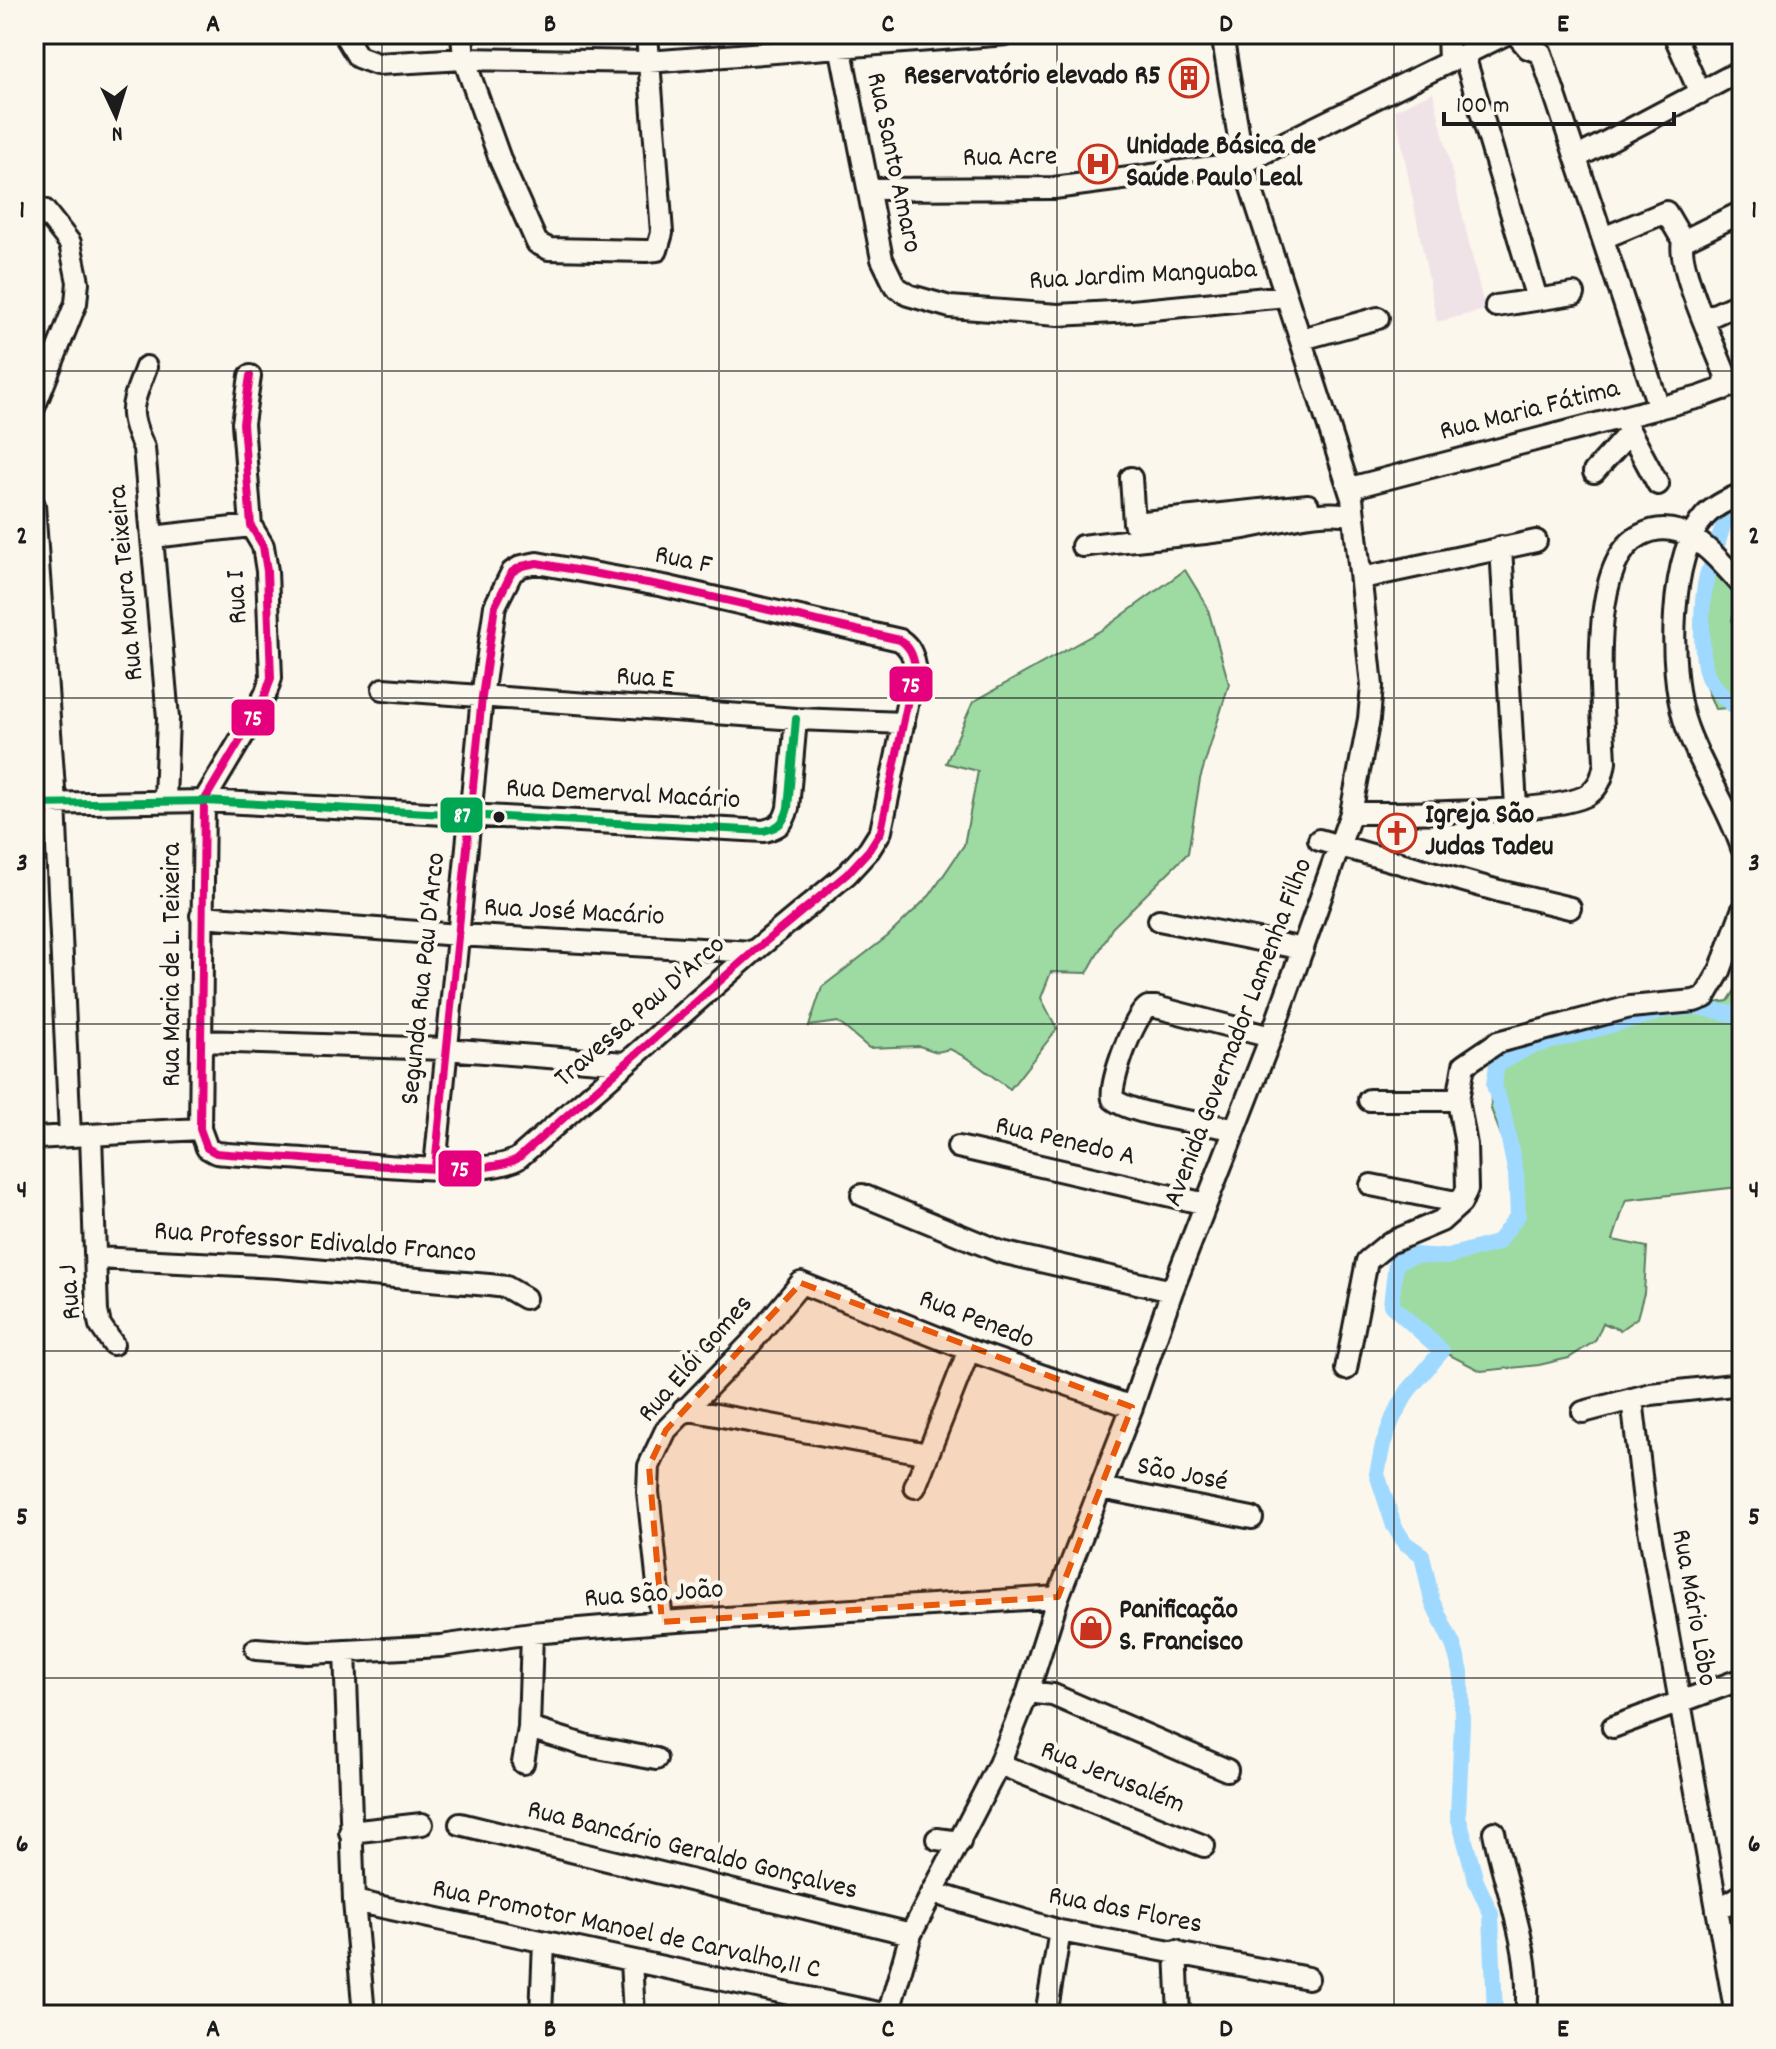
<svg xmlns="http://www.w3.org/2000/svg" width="1776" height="2049" font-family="Dekko,sans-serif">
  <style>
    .built { fill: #f0e3e8 }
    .green { fill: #9ddba3; stroke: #5c7c60; stroke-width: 2 }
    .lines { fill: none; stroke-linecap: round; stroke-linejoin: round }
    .canal { stroke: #9fd9ff; stroke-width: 16 }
    .minor-casing { stroke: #1c1c1c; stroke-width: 26 }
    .minor { stroke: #fbf7ec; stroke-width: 20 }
    .bus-1-casing { stroke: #fbf7ec; stroke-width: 14 }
    .bus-2-casing { stroke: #fbf7ec; stroke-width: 14 }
    .bus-1 { stroke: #e5007d; stroke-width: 8 }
    .bus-2 { stroke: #00a651; stroke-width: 8 }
    .marked { fill: #e8590c; fill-opacity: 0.2; stroke: #e8590c; stroke-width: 6; stroke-dasharray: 16 10; stroke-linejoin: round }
    .grid { fill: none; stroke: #1c1c1c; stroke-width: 2; stroke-opacity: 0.55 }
    .bus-dot { fill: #1c1c1c; stroke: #fbf7ec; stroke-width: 3 }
    .labels { text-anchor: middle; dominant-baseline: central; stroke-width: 8; stroke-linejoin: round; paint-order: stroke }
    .poi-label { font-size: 28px; font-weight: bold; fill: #1c1c1c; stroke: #fbf7ec; text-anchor: start }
    .street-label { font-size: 28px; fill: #1c1c1c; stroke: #fbf7ec }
    .line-badge { stroke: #fbf7ec; stroke-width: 3 }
    .badge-label { font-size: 22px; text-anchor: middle; font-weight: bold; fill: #fff }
    .neatline { fill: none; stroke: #1c1c1c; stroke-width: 3 }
    .grid-label { font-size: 26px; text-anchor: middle; font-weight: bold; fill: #1c1c1c }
  </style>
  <rect width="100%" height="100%" fill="#fbf7ec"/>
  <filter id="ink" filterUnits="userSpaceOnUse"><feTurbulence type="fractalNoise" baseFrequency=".0125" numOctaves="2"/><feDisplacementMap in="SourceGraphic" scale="16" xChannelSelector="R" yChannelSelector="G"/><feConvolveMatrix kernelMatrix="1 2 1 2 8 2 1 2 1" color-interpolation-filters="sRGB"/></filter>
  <g filter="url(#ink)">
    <path class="built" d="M1433 92 1485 310 1437 322 1395 110Z"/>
    <path class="green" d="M1719 548 1737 562 1739 581 1732 621 1742 626V723L1729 708 1715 709 1704 682 1703 575Z
      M1185 570 1207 606 1229 684 1200 779 1188 853 1112 928 1087 973 1051 972 1041 998 1057 1029 1010 1089 969 1059 950 1049 937 1052 919 1046 869 1048 838 1022 809 1026 822 987 888 936 930 895 964 845 978 771 946 763 973 702 1105 628Z
      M1742 980V1166L1738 1187 1626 1200 1613 1240 1647 1247 1644 1293 1637 1318 1620 1330 1603 1323 1595 1341 1569 1358 1539 1365 1481 1371 1434 1347 1391 1305 1390 1274 1402 1251 1468 1250 1506 1231 1513 1221 1516 1174 1491 1109 1490 1062 1508 1045 1609 1018 1728 1001Z"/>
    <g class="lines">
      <path class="canal" d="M1711 564 1729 507 1742 501
        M1708 572C1701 596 1699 653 1708 677 1714 690 1732 704 1742 714
        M1495 2015 1491 1914 1476 1881 1458 1816 1462 1722 1461 1672 1454 1647 1432 1601 1422 1555 1405 1543 1394 1526 1377 1474 1383 1444 1393 1418 1408 1391 1442 1351 1391 1305 1396 1262 1415 1255 1445 1257 1497 1243 1518 1215 1516 1174 1504 1116 1494 1085 1497 1065 1529 1047 1667 1010 1696 1007 1737 1015 1742 1003"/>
      <defs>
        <path id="minor" d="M344 34 358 57 377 64 464 59 648 62 1007 34
          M462 34 464 59 501 162 537 243 549 249 646 251 657 250 662 233 647 34
          M1448 34 1449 62
          M1516 34 1528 48 1541 53 1659 408
          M838 35 882 259 895 286 908 295 950 307 1058 315 1132 311 1286 296
          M1676 39 1700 93
          M1464 55 1537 299
          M1576 158 1742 70
          M869 189 1054 188 1243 163 1506 34
          M1603 238 1666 212 1683 241
          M1683 241C1676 264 1716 349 1726 376L1724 389
          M1683 241 1742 212
          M1496 306 1574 294
          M1705 319 1742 302
          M1302 339 1378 318
          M146 367C132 405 126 410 144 448L168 718 165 800
          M250 376 243 423 251 526 263 546 267 571 271 678 266 693 251 722 204 801 200 1129 207 1148 216 1153C249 1156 282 1157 315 1160 362 1163 478 1179 517 1159L753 952 847 874 869 850 881 831 915 666C913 655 910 647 900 640L664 586 537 563 522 566 512 572 495 606 482 697 435 1167
          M34 408 76 303 78 282 70 243 44 210
          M1622 417 1658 484
          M1594 472 1629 433
          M1131 478 1134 523 1308 505
          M1350 488 1700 397 1742 382
          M1742 494C1729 499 1714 506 1705 516 1668 556 1669 670 1684 719 1698 764 1727 803 1742 848
          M34 505 55 803 70 1136
          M152 537 251 526
          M1082 546C1133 539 1186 536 1237 529 1273 524 1321 507 1354 516
          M1501 547 1516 807
          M1362 578 1536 541
          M383 689 796 719 904 723
          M34 804 204 801 764 831C779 827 784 823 788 808L796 719
          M1351 813C1393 813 1561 814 1589 794 1600 786 1603 775 1605 762 1603 708 1585 563 1641 535 1683 513 1716 557 1742 585
          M1319 840 1499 891 1570 908
          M201 916 459 935 753 952
          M1159 920 1303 949
          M203 1041 445 1049 625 1063
          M1369 1100H1458
          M1234 1129C1208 1124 1131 1115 1113 1099 1109 1084 1134 1015 1148 1007H1156L1271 1037
          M91 1135 97 1312 100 1325 113 1344
          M34 1138 200 1129
          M958 1147 1206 1204
          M1371 1185 1461 1203
          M862 1195 1001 1252 1172 1291
          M97 1258 278 1267 489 1285 506 1287 525 1298
          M1346 1369 1367 1261 1389 1243 1441 1221 1461 1203 1467 1189 1466 1145 1458 1100 1464 1065 1498 1042 1630 1007 1694 1001 1705 997 1720 971 1742 911
          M1632 1399 1644 1501 1736 2015
          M684 1409 928 1454
          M1583 1412 1651 1394 1742 1384
          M915 1487 969 1350
          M1101 1488 1252 1518
          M662 1622 648 1492 649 1466 666 1430 750 1344 801 1283 969 1350 1132 1407
          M256 1649 309 1653 441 1646 532 1633 662 1622 1058 1597
          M345 1651 354 1901 364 2015
          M1028 1692 1053 1695 1227 1770
          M1613 1727 1742 1679
          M529 1728 587 1746 656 1759
          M523 1763 529 1728 532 1633
          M999 1764 1204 1846
          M460 1824 911 1934
          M350 1832 422 1824
          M1494 1832C1506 1894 1533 1951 1526 2015
          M937 1839 960 1842
          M934 1893 1060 1931 1308 1978
          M354 1901 888 2015
          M1717 1910 1742 1895
          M1176 1951 1179 2015
          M631 1961 634 2015
          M541 2015 544 1942
          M888 2015 911 1934 999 1764 1028 1692 1058 1597 1132 1407 1172 1291 1271 1037 1351 813 1369 719 1372 686 1352 498 1243 163 1222 34
          M1046 2015 1060 1931"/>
      </defs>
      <use href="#minor" class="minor-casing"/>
      <use href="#minor" class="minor"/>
      <defs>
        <path id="bus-1" d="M250 376 243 423 251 526 263 546 267 571 271 678 266 693 251 722 204 801 200 1129 207 1148 216 1153C249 1156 282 1157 315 1160 362 1163 478 1179 517 1159L753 952 847 874 869 850 881 831 915 666C913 655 910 647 900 640L664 586 537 563 522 566 512 572 495 606 482 697 435 1167"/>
        <path id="bus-2" d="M34 804 204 801 764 831C779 827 784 823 788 808L796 719"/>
      </defs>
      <use href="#bus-1" class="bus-1-casing"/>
      <use href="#bus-2" class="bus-2-casing"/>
      <use href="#bus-1" class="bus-1"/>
      <use href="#bus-2" class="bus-2"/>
    </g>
  </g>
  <path class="marked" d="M801 1283 1132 1407 1058 1597 662 1622 649 1466 666 1430Z"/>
  <path class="grid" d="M382 34V2015M719 34V2015M1057 34V2015M1394 34V2015M34 371H1742M34 698H1742M34 1024H1742M34 1351H1742M34 1678H1742"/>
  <defs>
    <symbol id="building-ring" viewBox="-11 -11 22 22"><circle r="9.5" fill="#fbf7ec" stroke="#c8321e" stroke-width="1.5"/><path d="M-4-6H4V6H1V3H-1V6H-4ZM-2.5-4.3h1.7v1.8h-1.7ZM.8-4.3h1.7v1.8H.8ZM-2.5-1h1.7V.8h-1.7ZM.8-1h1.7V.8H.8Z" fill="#c8321e"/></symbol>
    <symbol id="hospital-ring" viewBox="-11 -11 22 22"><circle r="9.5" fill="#fbf7ec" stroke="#c8321e" stroke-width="1.5"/><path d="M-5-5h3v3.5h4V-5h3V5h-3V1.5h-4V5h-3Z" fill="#c8321e"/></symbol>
    <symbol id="church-ring" viewBox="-11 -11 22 22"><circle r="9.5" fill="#fbf7ec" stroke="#c8321e" stroke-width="1.5"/><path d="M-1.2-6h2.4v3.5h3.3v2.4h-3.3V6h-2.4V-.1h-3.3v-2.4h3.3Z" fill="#c8321e"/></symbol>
    <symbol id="shop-ring" viewBox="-11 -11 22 22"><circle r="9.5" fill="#fbf7ec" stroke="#c8321e" stroke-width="1.5"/><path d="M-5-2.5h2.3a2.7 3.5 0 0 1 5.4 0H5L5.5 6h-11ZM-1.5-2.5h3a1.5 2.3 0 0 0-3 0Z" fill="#c8321e"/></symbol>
  </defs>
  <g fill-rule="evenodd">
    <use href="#building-ring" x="1167" y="56" width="44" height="44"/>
    <use href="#hospital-ring" x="1076" y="142" width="44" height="44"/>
    <use href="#church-ring" x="1375" y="811" width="44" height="44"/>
    <use href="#shop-ring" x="1069" y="1606" width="44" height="44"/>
  </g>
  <circle class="bus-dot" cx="499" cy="817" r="7"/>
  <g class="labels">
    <g class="poi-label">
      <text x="1161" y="78" text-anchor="end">Reservatório elevado R5</text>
      <text x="1126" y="148">Unidade Básica de<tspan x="1126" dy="32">Saúde Paulo Leal</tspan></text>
      <text x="1425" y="817">Igreja São<tspan x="1425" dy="32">Judas Tadeu</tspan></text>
      <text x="1119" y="1612">Panificação<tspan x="1119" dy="32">S. Francisco</tspan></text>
    </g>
    <g class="street-label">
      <text transform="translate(1010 159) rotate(-1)">Rua Acre</text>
      <text transform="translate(892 163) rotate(78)">Rua Santo Amaro</text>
      <text transform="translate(1143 277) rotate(-3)">Rua Jardim Manguaba</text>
      <text transform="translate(1530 412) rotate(-14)">Rua Maria Fátima</text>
      <text transform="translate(683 562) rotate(12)">Rua F</text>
      <text transform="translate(128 583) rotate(-95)">Rua Moura Teixeira</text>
      <text transform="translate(239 597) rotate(-93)">Rua I</text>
      <text transform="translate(645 680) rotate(4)">Rua E</text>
      <text transform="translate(623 796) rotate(3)">Rua Demerval Macário</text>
      <text transform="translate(574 914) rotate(3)">Rua José Macário</text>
      <text transform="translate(174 965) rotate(-90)">Rua Maria de L. Teixeira</text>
      <text transform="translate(425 979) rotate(-84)">Segunda Rua Pau D'Arco</text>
      <text transform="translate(641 1013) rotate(-41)">Travessa Pau D'Arco</text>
      <text transform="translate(1240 1033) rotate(-69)">Avenida Governador Lamenha Filho</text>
      <text transform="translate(1065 1143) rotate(13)">Rua Penedo A</text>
      <text transform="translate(315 1244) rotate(4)">Rua Professor Edivaldo Franco</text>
      <text transform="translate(72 1292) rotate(-95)">Rua J</text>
      <text transform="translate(976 1321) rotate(21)">Rua Penedo</text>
      <text transform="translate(697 1360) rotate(-49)">Rua Elói Gomes</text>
      <text transform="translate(1182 1476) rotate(11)">São José</text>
      <text transform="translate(654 1596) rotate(-4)">Rua São João</text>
      <text transform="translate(1692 1608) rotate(80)">Rua Mário Lôbo</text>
      <text transform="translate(1112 1779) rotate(22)">Rua Jerusalém</text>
      <text transform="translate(692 1852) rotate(14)">Rua Bancário Geraldo Gonçalves</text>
      <text transform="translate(1125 1912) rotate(11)">Rua das Flores</text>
      <text transform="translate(626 1931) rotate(12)">Rua Promotor Manoel de Carvalho,11 C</text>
    </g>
  </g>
  <g class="line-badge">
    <rect x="888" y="665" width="46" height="38" rx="8" fill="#e5007d"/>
    <rect x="230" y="698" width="46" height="39" rx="8" fill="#e5007d"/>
    <rect x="439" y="796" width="45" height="38" rx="8" fill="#00a651"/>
    <rect x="437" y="1149" width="46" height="39" rx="8" fill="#e5007d"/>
  </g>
  <g class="badge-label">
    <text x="911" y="692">75</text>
    <text x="253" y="725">75</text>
    <text x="462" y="822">87</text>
    <text x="460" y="1176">75</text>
  </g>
  <rect width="1776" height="2049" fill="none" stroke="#fbf7ec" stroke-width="88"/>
  <g transform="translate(116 116) rotate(176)" stroke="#fbf7ec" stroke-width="6" paint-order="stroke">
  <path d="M0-6L14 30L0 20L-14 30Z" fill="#1c1c1c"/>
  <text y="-12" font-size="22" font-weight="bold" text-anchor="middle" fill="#1c1c1c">N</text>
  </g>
  <path d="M1444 112v12h230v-12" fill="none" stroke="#1c1c1c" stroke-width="4"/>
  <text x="1456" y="112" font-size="24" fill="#1c1c1c" stroke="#fbf7ec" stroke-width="6" paint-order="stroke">100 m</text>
  <rect x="44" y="44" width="1688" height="1961" class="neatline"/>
  <g class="grid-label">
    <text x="213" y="31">A</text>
    <text x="550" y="31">B</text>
    <text x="888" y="31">C</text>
    <text x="1226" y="31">D</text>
    <text x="1563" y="31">E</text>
    <text x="22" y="217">1</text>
    <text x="1754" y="217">1</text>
    <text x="22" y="543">2</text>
    <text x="1754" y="543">2</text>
    <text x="22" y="870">3</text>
    <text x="1754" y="870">3</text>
    <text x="22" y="1197">4</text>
    <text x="1754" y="1197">4</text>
    <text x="22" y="1524">5</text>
    <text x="1754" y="1524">5</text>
    <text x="22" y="1851">6</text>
    <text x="1754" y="1851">6</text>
    <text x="213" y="2036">A</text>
    <text x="550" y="2036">B</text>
    <text x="888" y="2036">C</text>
    <text x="1226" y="2036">D</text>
    <text x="1563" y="2036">E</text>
  </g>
</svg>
